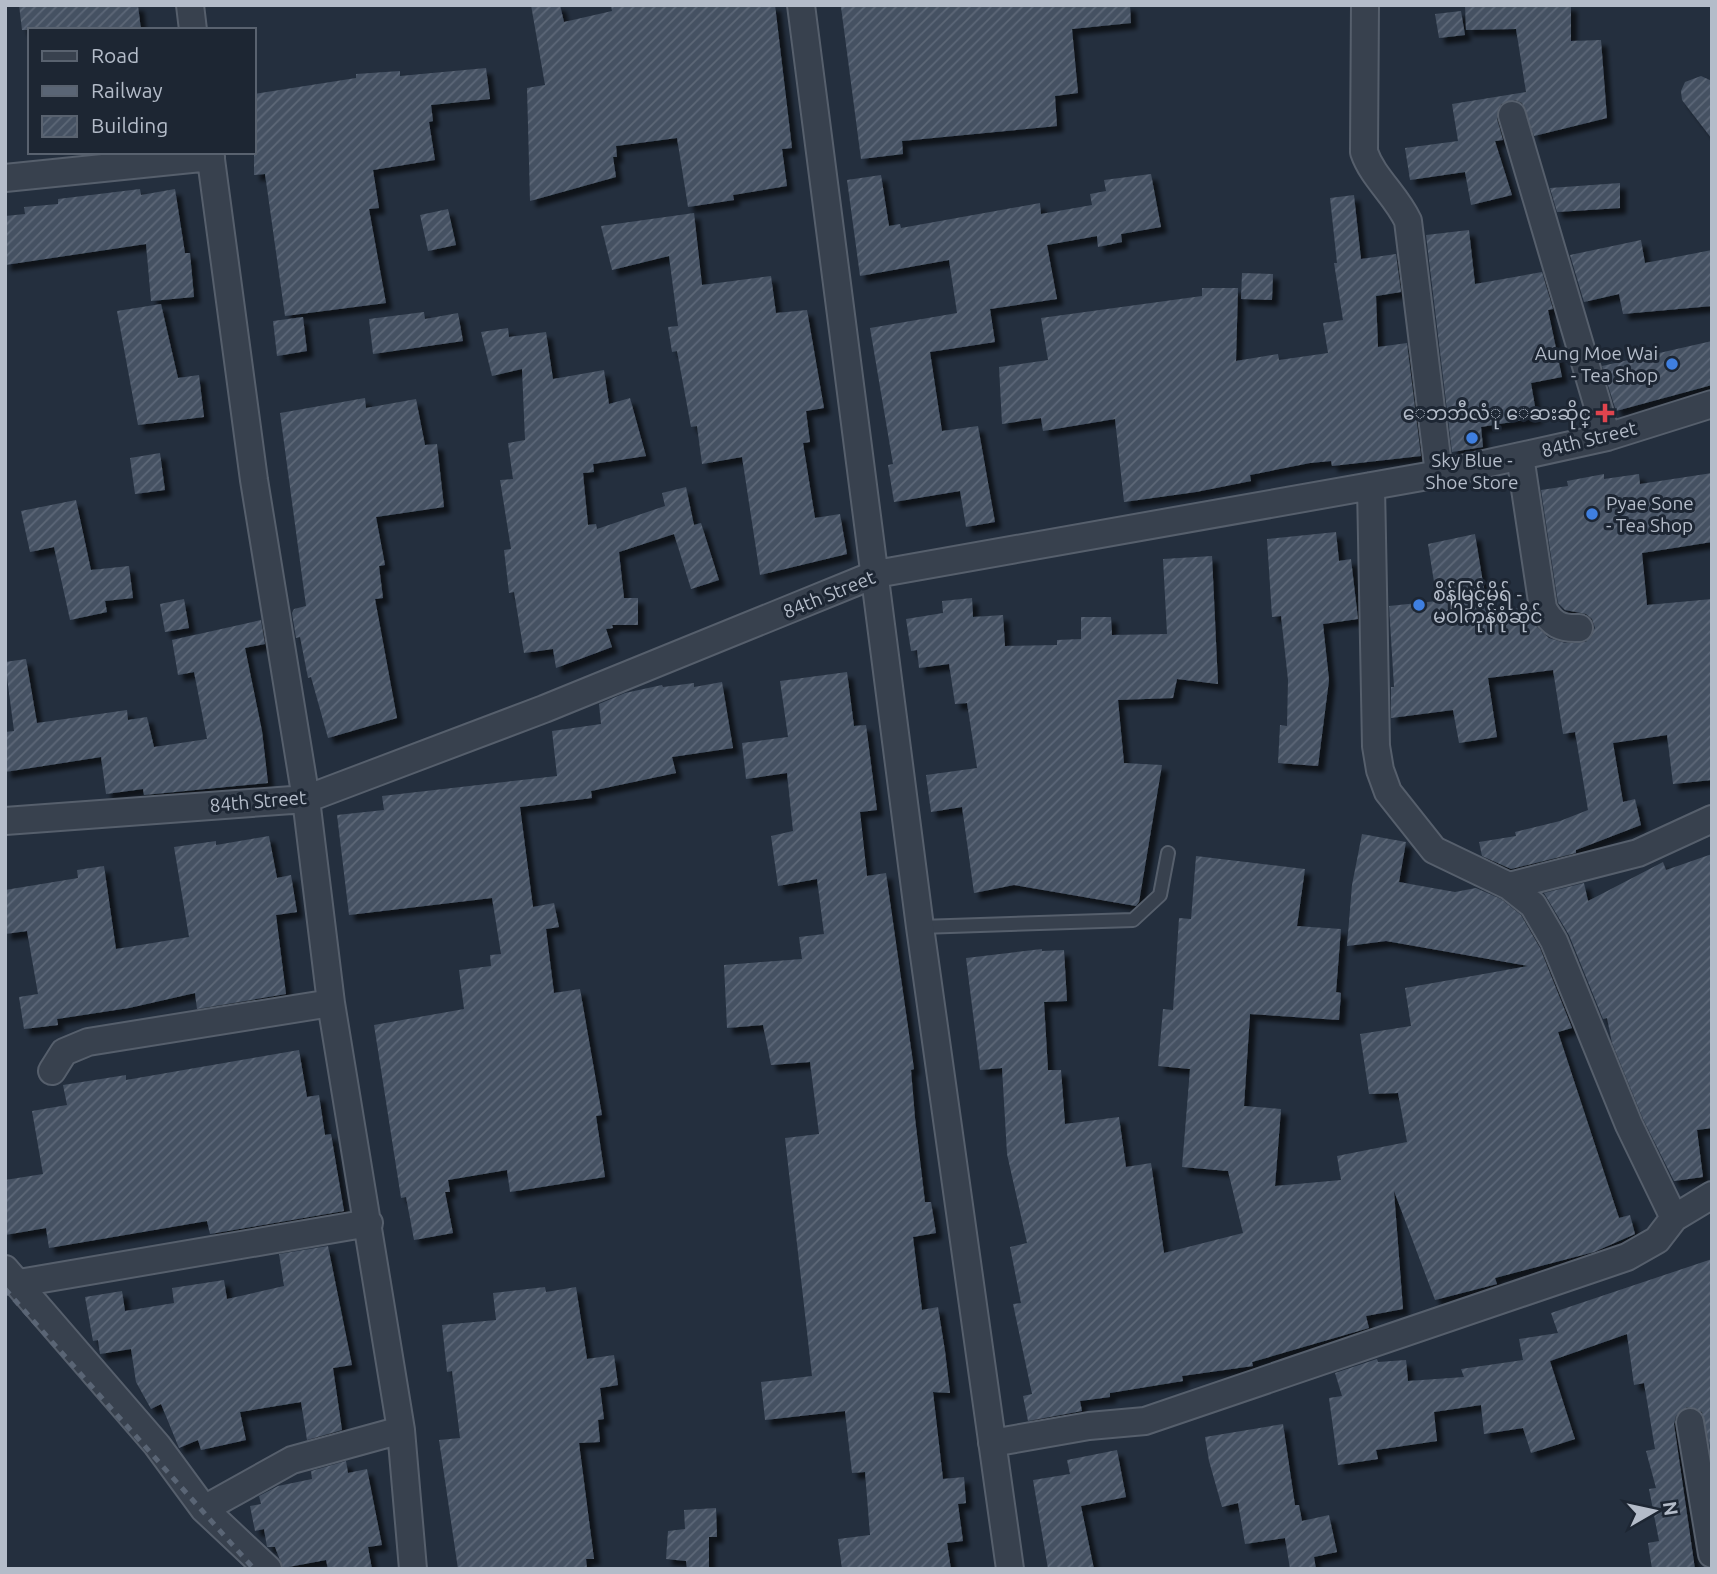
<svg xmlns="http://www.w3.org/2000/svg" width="1717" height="1574" font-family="Ubuntu,'Noto Sans Myanmar',sans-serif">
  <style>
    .building { fill: url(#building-hatch); filter: url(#shadow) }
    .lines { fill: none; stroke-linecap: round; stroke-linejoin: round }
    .lane-casing { stroke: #565f6c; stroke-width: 16 }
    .street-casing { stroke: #565f6c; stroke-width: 30 }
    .lane { stroke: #38414e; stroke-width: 12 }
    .street { stroke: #38414e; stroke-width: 26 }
    .rail { stroke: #5a6575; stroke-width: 5; stroke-dasharray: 7 7; stroke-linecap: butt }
    .shop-dot { fill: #3f7fe0; stroke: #1d2633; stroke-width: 2.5 }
    .health-dot { fill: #e0444e; stroke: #1d2633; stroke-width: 2.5 }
    .labels { text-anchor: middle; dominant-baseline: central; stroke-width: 6; stroke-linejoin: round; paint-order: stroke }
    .poi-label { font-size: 19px; fill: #b4bcc9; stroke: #1d2633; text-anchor: end }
    .street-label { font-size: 19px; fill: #b4bcc9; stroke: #1d2633 }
  </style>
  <defs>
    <pattern id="building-hatch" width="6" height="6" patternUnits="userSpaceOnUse" patternTransform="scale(1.75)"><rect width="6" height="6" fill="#455162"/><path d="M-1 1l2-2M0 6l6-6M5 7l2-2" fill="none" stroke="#5d6877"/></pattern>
    <filter id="shadow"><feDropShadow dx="6" dy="6" stdDeviation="2" flood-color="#0009"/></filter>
  </defs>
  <rect width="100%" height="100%" fill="#242f3e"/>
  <path class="building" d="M19 5H138L141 30H22Z
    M531 5H560L564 22 612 11 611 5H775L792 148 782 149 787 186 733 195 734 200 688 207 677 138 616 146 617 157H613L616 177 530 201 527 88 545 85Z
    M855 5H1130L1131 23 1072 29 1078 93 1055 96 1057 126 902 141 903 154 861 159 841 7Z
    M1465 5H1571V41L1601 40 1607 118 1534 136 1522 103 1515 100 1501 104 1497 119 1503 140 1495 141 1512 195 1471 205 1465 172 1410 180 1405 148 1458 141 1452 104 1526 92 1516 29 1466 30Z
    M1461 11 1465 35 1439 38 1435 14Z
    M486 68 490 99 431 105 433 121 429 122 435 160 373 170 379 208 369 209 386 303 285 316 265 174 254 175V94L356 78V74L400 71V76Z
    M1701 76 1712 81V139L1682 100 1681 91 1685 82Z
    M1151 174 1161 227 1121 234 1122 242 1098 247 1097 236 1047 245 1057 299 990 309 995 342 930 352 942 431 978 426 995 522 966 527 960 491 894 502 888 465 893 464 870 328 957 313 949 260 860 276 847 180 881 175 889 226 900 224 901 228 1040 203 1041 214 1092 205 1090 194 1106 191 1104 180Z
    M1620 183V208L1557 212 1550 188Z
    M140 189 141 195 175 189 185 253H190L194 297 151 301 146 244 5 265V216L25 214 24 207 58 204V199Z
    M1354 195 1361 259 1396 254 1401 292 1376 296 1378 347 1407 343 1421 456 1332 466 1331 461 1310 463 1250 475 1251 481 1196 492 1124 502 1115 419 1043 431 1041 418 1002 424 999 367 1048 360 1041 318 1202 296V288H1238L1236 361 1278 354 1279 360 1328 353 1323 323 1343 320 1334 263H1337L1330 198Z
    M448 209 456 245 428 251 420 215Z
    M694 213 702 285 771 276 776 313 807 310 824 408 806 411 810 442 803 443 815 518 840 514 847 554 760 575 742 457 702 464 697 426 691 427 677 351 672 352 668 327 678 326 669 256 612 270 601 226Z
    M1469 230 1475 284 1542 272 1553 309 1548 310 1562 377 1531 383 1537 418 1481 427 1483 447 1452 452 1426 235Z
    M1641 240 1645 263 1712 250V306L1623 314 1619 294 1584 302 1570 255Z
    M1242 273 1273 274 1272 300 1241 299Z
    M161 304 178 378 199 375 204 417 138 425 117 311Z
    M424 312 425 319 458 313 463 341 373 354 369 319Z
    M303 317 307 351 277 356 273 321Z
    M508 328 509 337 546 332 553 379 604 370 609 404 630 398 646 456 593 464 594 472 583 473 588 525 596 524 597 529 665 506 662 493 686 487 694 525 701 523 719 580 691 589 674 534 619 552 624 598H638V625H612L613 628 606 629 612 647 556 668 553 649 524 653 514 592 509 593 504 550 511 549 500 480 513 479 508 443 525 440 522 369 492 376 481 332Z
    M1712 341V385L1616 411 1602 366Z
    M365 398 366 408 416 399 425 445 437 444 444 507 376 517 385 565 379 566 383 598 375 599 397 718 328 738 311 677 308 678 300 637 296 638 292 613 294 609 306 606 280 413Z
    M160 453 165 490 135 494 130 458Z
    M1712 473V542L1642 553 1647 605 1712 599V780L1673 784 1667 735 1613 743 1623 802 1635 799 1641 825 1576 850V853L1511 869 1482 856 1479 842 1516 836 1515 832 1560 821 1588 810 1575 732 1563 734 1553 670 1488 678 1497 737 1459 743 1453 710 1391 718V687H1394L1389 606 1437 601 1428 544 1475 534 1488 613 1527 607 1533 623 1549 638 1565 643 1586 642 1595 628 1592 619 1586 614 1565 610 1558 603 1541 490 1568 486 1567 481 1604 474V479L1639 474 1640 484Z
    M76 500 91 570 129 566 133 598 105 601 107 612 70 620 54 547 30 552 21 511Z
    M1336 532 1339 561 1351 559 1358 619 1323 624 1329 680 1318 766 1278 763 1280 725 1287 726 1288 680 1281 616 1272 617 1267 539Z
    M1212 556 1218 684 1177 679 1173 698 1118 700 1124 763 1162 765 1139 902 1136 906 1014 885 974 893 962 807 931 812 926 775 977 768 967 703 955 704 949 664 919 668 917 650 911 651 906 619 943 613 942 601 972 598 973 617 1003 615 1005 646 1057 645V640L1081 639V617H1111L1112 635 1167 634 1163 559Z
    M184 599 189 628 165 632 160 604Z
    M261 620 265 644 245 648 262 731 268 783 144 795 143 789 106 794 101 757 5 772V732L14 731 5 662 26 659 37 723 127 710 128 720 147 717 154 747 207 739 194 672 178 675 172 640Z
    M847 672 854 726 866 725 877 810 860 812 867 876 886 873 914 1069 911 1070 915 1118 925 1202H931L936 1233 913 1237 922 1310 938 1307 945 1351 950 1393 933 1392 943 1479 964 1477 966 1503 958 1504 963 1541 947 1543 951 1569H842L838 1539 870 1535 865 1472 852 1473 845 1411 765 1420 761 1382 812 1376 785 1138 819 1134 810 1062 771 1065 763 1025 727 1028 724 965 802 959 799 937 824 934 817 879 778 886 771 836 793 831 787 773 746 779 742 743 788 737 780 681Z
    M722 682 733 748 672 757 676 773 591 791 592 798 520 807 533 907 554 903 559 927 546 929 554 993 580 989 602 1115 596 1116 605 1177 510 1192 507 1170 448 1180 450 1192H445L453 1233 414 1240 406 1197 401 1198 374 1025 464 1009 459 970 491 966 490 955 501 954 492 898 349 915 337 815 384 810 382 796 557 776 552 731 601 724 599 704 625 693 662 685 663 687 694 683V687Z
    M1362 834 1406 842 1399 882 1455 892 1476 888 1501 899 1521 915 1540 948 1572 1028 1558 1032 1619 1218 1630 1215 1635 1234 1594 1252 1495 1278 1497 1284 1435 1300 1394 1191 1403 1309 1366 1316 1369 1328 1252 1362 1253 1366 1182 1376 1183 1381 1110 1393V1397L1080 1401 1082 1411 1028 1421 1023 1396 1032 1394 1013 1304 1021 1303 1010 1247 1027 1243 1007 1154 1002 1068 980 1070 966 958 1042 949V951L1064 950 1067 1001 1044 1002 1048 1070H1061L1065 1124 1119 1117 1126 1167 1151 1163 1164 1253 1243 1233 1228 1171 1182 1167 1190 1069 1158 1066 1163 1009 1173 1010 1179 918 1191 919 1196 856 1305 869 1297 926 1341 929 1336 992 1341 993 1339 1020 1250 1014 1244 1106 1281 1109 1275 1186 1341 1180 1337 1156 1407 1142 1398 1093 1369 1094 1360 1034 1411 1026 1405 988 1528 966 1386 941 1347 946 1352 885Z
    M269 836 277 878 291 875 297 912 276 915 286 994 197 1009 195 993 129 1008 57 1019 58 1025 24 1029 19 997 38 994 27 931 5 934V890L78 878 77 870 104 866 116 949 189 937 174 847 216 841V845Z
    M1712 854V1128L1697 1130 1703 1177 1674 1181 1643 1119 1612 1043 1607 1018 1603 1019 1569 935 1544 893 1584 883 1588 901 1663 862 1666 870Z
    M299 1050 307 1097 319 1095 325 1135 331 1134 344 1211 210 1234 207 1221 49 1248 46 1228 5 1235V1180L43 1174 32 1111 67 1105 63 1085 126 1075V1080Z
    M328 1246 352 1365 333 1368 342 1430 307 1440 301 1402 240 1412 246 1440 201 1450 198 1440 179 1448 161 1404 151 1409 136 1382 131 1349 100 1354 98 1340 93 1341 85 1297 122 1291 125 1311 174 1303 172 1288 224 1280 227 1299 284 1286 279 1254Z
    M1712 1259V1457L1702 1412 1687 1407 1676 1416 1674 1424 1695 1569H1652L1648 1543 1659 1541 1649 1489 1656 1488 1646 1451 1655 1449 1644 1383 1634 1385 1627 1334 1550 1361 1575 1439 1531 1453 1523 1428 1484 1434 1481 1405 1434 1412 1437 1441 1376 1450 1378 1459 1338 1465 1329 1398 1342 1396 1335 1373 1377 1359 1378 1362 1406 1360 1408 1381 1464 1377 1461 1369 1523 1360 1519 1339 1558 1333 1551 1313Z
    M545 1287 546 1292 576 1287 587 1359 614 1355 618 1385 600 1388 604 1419 598 1420 600 1442 579 1443 594 1559H586L587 1569H458L439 1440 460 1438 452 1371 447 1372 442 1325 496 1320 493 1293Z
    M1283 1424 1295 1505H1299L1302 1521 1329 1515 1337 1552 1314 1557 1316 1569H1290L1285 1538 1245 1544 1238 1503 1222 1507 1209 1461 1205 1437Z
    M1117 1450 1126 1497 1081 1506 1094 1569H1048L1033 1480 1070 1474 1067 1460Z
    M346 1461 348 1473 367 1469 382 1545 368 1547 372 1569H328L326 1560 283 1568 275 1547H267L264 1529 255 1531 250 1506 261 1504 259 1496 278 1486 312 1479 311 1471Z
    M716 1508 717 1537H709V1569H687L686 1561 666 1559 668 1531 685 1529 684 1510Z"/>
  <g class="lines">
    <defs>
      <path id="lane" d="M920 927 1133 920 1160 895 1168 853"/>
      <path id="street" d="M190 5 193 30
        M801 5 920 927 1010 1569
        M1365 5 1364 152C1373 178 1396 195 1408 221L1439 474
        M1512 115 1607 437
        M210 152 254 480 306 799 331 1003 401 1430 413 1569
        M5 178 211 157
        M1520 456 1543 608C1551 624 1561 629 1579 628
        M1371 486 1376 746 1380 770 1388 792 1434 850 1509 886 1533 905 1554 941 1629 1125 1674 1218
        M5 821 306 799 544 709 876 574 1439 474 1607 437 1712 404
        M1509 886 1638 853 1712 819
        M52 1071 64 1052 88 1042 331 1003
        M5 1269 157 1445 204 1509 268 1569
        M19 1283 369 1223
        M1690 1422 1712 1554
        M992 1443 1089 1426 1145 1421 1627 1257 1657 1240 1674 1218 1712 1195
        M204 1509 292 1460 401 1430"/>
    </defs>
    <use href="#lane" class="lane-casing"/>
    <use href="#street" class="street-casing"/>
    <use href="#lane" class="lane"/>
    <use href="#street" class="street"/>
    <path class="rail" d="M5 1289 254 1569"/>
  </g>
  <g class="shop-dot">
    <circle cx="1672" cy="364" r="7"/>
    <circle cx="1472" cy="438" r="7"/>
    <circle cx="1592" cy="514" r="7"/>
    <circle cx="1419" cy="605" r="7"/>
  </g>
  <path class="health-dot" d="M1601.5 402.5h7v7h7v7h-7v7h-7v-7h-7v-7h7z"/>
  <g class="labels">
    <g class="poi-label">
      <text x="1658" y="353">Aung Moe Wai<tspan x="1658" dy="22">- Tea Shop</tspan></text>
      <text x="1591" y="413">ေဘဘီလံု ေဆးဆိုင္</text>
      <text x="1472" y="460" text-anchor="middle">Sky Blue -<tspan x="1472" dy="22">Shoe Store</tspan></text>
      <text x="1606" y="503" text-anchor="start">Pyae Sone<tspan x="1606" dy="22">- Tea Shop</tspan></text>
      <text x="1433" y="594" text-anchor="start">စိန်မြင့်မိုရ် -<tspan x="1433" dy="22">မဝါကုန်စုံဆိုင်</tspan></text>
    </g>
    <g class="street-label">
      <text transform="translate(1589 439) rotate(-14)">84th Street</text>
      <text transform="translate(829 594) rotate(-22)">84th Street</text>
      <text transform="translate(258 801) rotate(-5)">84th Street</text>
    </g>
  </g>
  <rect width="1717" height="1574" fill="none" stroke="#b4bcc9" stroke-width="14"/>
  <rect x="28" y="28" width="228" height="126" fill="#1d2633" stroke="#59626f" stroke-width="2"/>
  <rect x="42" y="51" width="35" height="10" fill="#38414e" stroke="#59626f" stroke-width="2"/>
  <text x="91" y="63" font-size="21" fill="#b4bcc9">Road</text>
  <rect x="42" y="86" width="35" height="10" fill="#5a6575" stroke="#59626f" stroke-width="2"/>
  <text x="91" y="98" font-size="21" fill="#b4bcc9">Railway</text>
  <rect x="42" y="116" width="35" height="21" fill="url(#building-hatch)" stroke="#59626f" stroke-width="2"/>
  <text x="91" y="133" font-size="21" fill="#b4bcc9">Building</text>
  <g transform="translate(1654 1511) rotate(81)" stroke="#1d2633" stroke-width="5" paint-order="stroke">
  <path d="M0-5L12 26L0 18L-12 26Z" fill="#b4bcc9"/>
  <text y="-10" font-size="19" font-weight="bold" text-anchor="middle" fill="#b4bcc9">N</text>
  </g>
</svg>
